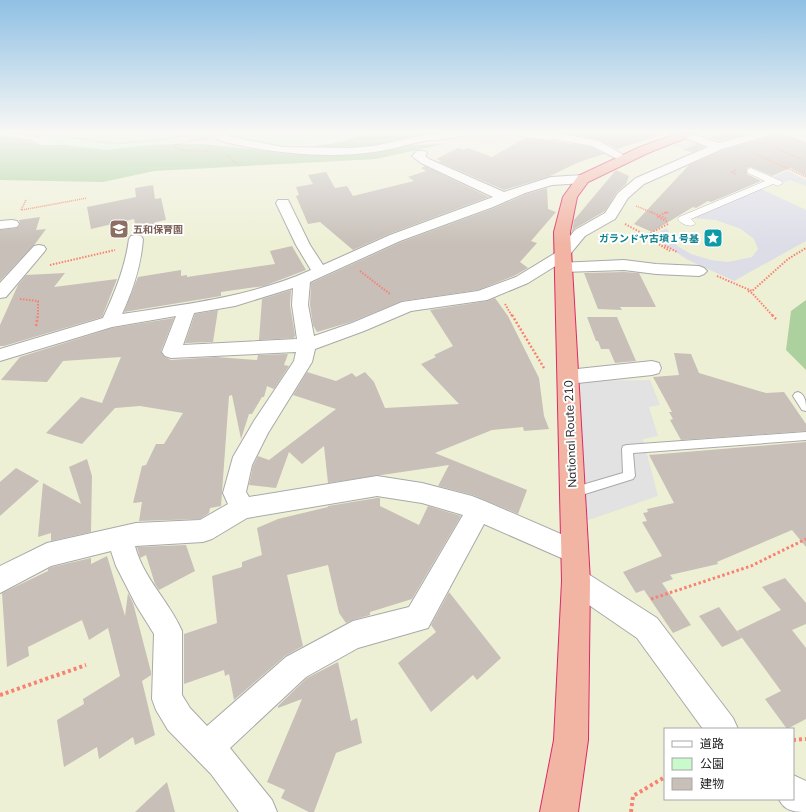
<svg xmlns="http://www.w3.org/2000/svg" width="806" height="812" font-family="Mulish,'Noto Sans JP',sans-serif">
  <style>
    .farmland { fill: #eef0d5; fill-rule: evenodd }
    .forest { fill: #add19e }
    .park { fill: #c8facc }
    .parking { fill: #e2e2e2 }
    .plaza { fill: #dddde8 }
    .building { fill: #c7bfb8 }
    .lines { fill: none; stroke-linecap: round; stroke-linejoin: round }
    .service-casing { stroke: #a9a9a9; stroke-width: 2 }
    .pedestrian-casing { stroke: #a9a9a9; stroke-width: 1 }
    .minor-casing { stroke: #a9a9a9; stroke-width: 2 }
    .trunk-casing { stroke: #dc2a67; stroke-width: 2 }
    .path-far4 { stroke: #fa8072; stroke-width: 1.5; stroke-dasharray: 1 1; stroke-linecap: butt }
    .path-far3 { stroke: #fa8072; stroke-width: 2; stroke-dasharray: 1.5 1.5; stroke-linecap: butt }
    .path-far2 { stroke: #fa8072; stroke-width: 2.5; stroke-dasharray: 2 2; stroke-linecap: butt }
    .path-far1 { stroke: #fa8072; stroke-width: 3; stroke-dasharray: 2.5 2.5; stroke-linecap: butt }
    .path { stroke: #fa8072; stroke-width: 4; stroke-dasharray: 3 3; stroke-linecap: butt }
    .service { fill: #fff; fill-rule: evenodd }
    .pedestrian { fill: #fff; fill-rule: evenodd }
    .minor { fill: #fff; fill-rule: evenodd }
    .trunk { fill: #f2b4a3; fill-rule: evenodd }
    .labels { text-anchor: middle; dominant-baseline: central; stroke-width: 4; stroke-linejoin: round; paint-order: stroke }
    .far-education-label { font-size: 10px; font-weight: bold; fill: #785e54; stroke: #fff; text-anchor: start }
    .far-culture-label { font-size: 10px; font-weight: bold; fill: #0d838f; stroke: #fff; text-anchor: end }
    .street-label { font-size: 12px; fill: #222; stroke: #fff }
  </style>
  <rect width="100%" height="100%" fill="#f2efe9"/>
  <path class="farmland" d="M512 132H806V812H0V182L62 154 329 160 451 147 467 138 489 147 515 133ZM665 729H793V799H665Z"/>
  <path class="forest" d="M0 132H44L41 138Z
    M368 132H440L436 134 403 138 370 147 444 144 376 159 154 171 103 182 0 180V135L31 140 41 145 203 144 270 151 327 148 297 149 341 142Z
    M806 300V370L786 350 791 311Z"/>
  <path class="park" d="M48 132H358L339 139 266 148 220 140 186 141 106 150 55 144 47 140Z"/>
  <path class="parking" d="M481 132H514L489 146 466 138Z
    M681 140H696L711 147 694 154 671 144Z
    M650 380 660 405 649 407 658 436 643 439 658 496 586 521 579 381Z"/>
  <path class="plaza" d="M787 171 806 180V186L790 180 780 184 769 179Z
    M761 189 806 210V241L734 281 688 260 651 236 667 228 673 241 679 247 691 254 711 260 728 262 752 257 758 249 754 239 741 229 716 220 692 218Z"/>
  <path class="building" d="M561 132H660V135L617 149 599 140Z
    M726 132H756L719 141 710 138Z
    M776 132H781L806 142V176L790 168 772 176 751 167 747 168V174L761 181 711 202 708 201 696 208 693 207 652 232 634 224 689 165 723 150 774 135Z
    M525 138 552 141 592 147 604 154 579 162 548 177 504 190 439 162 441 161 436 159 458 148 464 150 468 148 492 157Z
    M697 144 704 147 693 152 683 150Z
    M425 166 489 197 389 234 353 250 320 222 308 224 296 196 299 195 296 187 313 184 308 175 326 172 335 188 347 186 353 196 414 181 408 177 426 171 421 168Z
    M616 170 629 176 626 184 617 192 605 211 574 229 572 232 574 220Z
    M153 185 155 199 161 198 166 220 156 222 158 232 142 235 137 234 134 219 91 229 87 207 136 197 135 188Z
    M547 188 548 209 556 212 531 241 537 243 520 262 528 268 514 276 478 290 402 301 351 322 317 332 313 325 310 305 311 283 401 242 494 208 526 194Z
    M40 217 36 230 46 229 35 244 0 281V230L17 228 20 225 19 220Z
    M292 246 306 270 264 286 221 292V296L124 312 138 277 181 270V276L187 275V277L275 264 270 251Z
    M624 272 639 273 656 307H620L622 310 598 309 584 273Z
    M65 273 54 287 117 279 102 317 4 346H0V325L18 285 26 275Z
    M291 290 290 305 295 335 294 338 259 340 262 299Z
    M495 298 508 316 539 378 544 416 549 429 524 431 523 427 492 430 435 453 527 490 518 514 473 495 438 486 449 465 328 483 324 446 302 464 289 452 276 488 249 485 253 466 258 456 269 460 336 409 293 395 307 372 336 381 352 373 356 377 365 372 374 382 385 408 459 404 421 364 436 357 434 355 453 346 430 310 487 301Z
    M218 310 213 342 185 343 195 314Z
    M587 317H617L636 361 615 363 609 349H601L598 341H596Z
    M174 318 161 351 165 357 171 360 216 357 257 360 258 355 288 354 284 365 289 366 274 389 267 386 264 397H262L252 414H249L241 439 232 395 229 396 221 506 210 508 209 513 200 519 139 521 142 502 133 503 142 466 146 465 156 444H164L183 413 140 406 115 408 82 444 46 433 81 397 102 403 121 357 63 361 47 382 1 380 20 357 112 328Z
    M674 353 691 354 699 373 766 393 784 392 806 424V431L681 440 670 420 673 419 669 412H672L653 377 679 375Z
    M806 442V547L792 530 717 562 718 564 670 575 673 579 662 583 691 625 673 633 644 590 636 593 623 572 662 556 642 522 647 521 643 513 648 512 647 509 674 503 649 455Z
    M87 459 92 476 91 532 51 541V533L38 537 43 483 81 504 69 467Z
    M16 468 39 481 0 516V482Z
    M377 498H380V506L419 525 428 506 461 516 412 599 370 612V615L353 620 346 623 339 613 328 565 287 575 303 646 285 656 234 700 229 674 225 676 224 670 184 684V634L217 623 212 576 242 567V562L262 555 257 528 278 519 328 507V506Z
    M186 545 195 571 159 590 155 584 146 555 140 558 137 547Z
    M107 556 125 616 128 593 133 603 151 672V675L142 681 155 735 135 745 133 737 99 759 97 747 64 767 57 720 84 704 83 699 120 676 108 628 89 640 82 620 28 647 29 656 7 667 2 593 48 571V569L52 567 91 558V564Z
    M785 578 806 603V624L792 630 806 648V719L787 729 765 699 781 691 737 631 781 610 762 587Z
    M449 592 501 658 477 680 473 675 431 712 398 663 436 632 431 625Z
    M719 607 742 638 722 647 699 616Z
    M338 662 351 721 357 718 362 743 336 753 314 812H309L281 798 285 790 267 782 302 699 278 708V706L307 678Z
    M167 782 175 812H135Z"/>
  <g class="lines">
    <defs>
      <path id="service" d="M798 392C806 395 806 403 806 411L802 410 793 396 795 393Z
        M806 432V440L633 453 635 476 633 479 572 498 568 497 566 493 568 489 572 488 623 473 622 449 623 446 627 445Z"/>
      <path id="pedestrian" d="M751 168 781 181 783 183 778 186 773 184 691 219 695 223 694 225C688 227 681 224 678 219L679 217 765 181 748 173 747 171 748 169Z"/>
      <path id="minor" d="M220 132H231L228 136 232 137 283 147 349 148 374 146 425 135 458 132H474L473 134C457 138 441 139 425 141 407 144 391 150 374 152 328 159 270 153 225 142L217 139 216 137Z
        M513 132H534L545 133 548 132H560L559 133 599 141 627 157 629 159 627 161 623 162 592 146 552 139C545 141 517 137 513 132Z
        M680 132H688L719 143 760 132H775L774 134 722 149 644 184 628 198 615 219 585 236 567 258 559 263 624 260 656 264 699 266 704 268 707 271 704 274 699 276 656 274 624 270 563 272 558 270 555 267 557 265 528 283 487 300 411 311 364 331 315 349 312 362 268 433 252 465 246 492 249 497 377 476 422 483 472 496 487 502 584 544 587 552 584 560 575 564 484 524 428 628 358 648 306 677 230 748 272 800 277 812H239L211 774 168 730 156 710 152 699 154 634 136 605 116 566 111 551 51 566 0 593V566L47 543 136 523 200 520 228 504 223 493 233 457 254 421 294 361 296 352 171 358 165 356 162 352 176 316 112 327 0 361V349L103 318C115 292 125 268 129 239L131 236 136 235 141 236 143 239C141 266 133 290 122 314 186 304 251 297 311 270L296 245 276 203 278 200H288L310 245 323 265 390 235 493 197 421 163 412 156 417 151H425L427 153 425 156 429 159 504 192 551 177 583 175 587 176 589 179 587 182 583 183 552 185 525 193 493 207 400 241 310 282 308 305 314 336 352 323 402 302 478 291 516 277 557 252 575 230 605 213 618 193 636 178 708 147 680 136 679 134ZM293 288 292 305 297 339 183 345 194 313 235 306ZM377 496 422 503 463 515 409 607 353 621 286 657 207 726 190 708 182 695V631C169 601 143 578 135 546L203 542 212 539 247 518Z
        M12 220 17 221 19 224 17 227 0 229V221Z
        M39 245 44 246 46 249 44 252 6 297 0 298V283L34 246Z
        M652 361 659 363 661 368 659 373 652 375 568 384 561 382 558 377 561 372 568 370Z
        M576 568 585 572 657 618 733 718 738 729H703L637 638 567 590 563 581 567 572Z
        M793 775 806 781V812C795 812 784 811 779 799H793Z"/>
      <path id="trunk" d="M682 132H698L696 134 648 153 588 182 577 197 570 232 590 581 588 740 578 812H540L554 740 562 581 554 232 563 197 578 176 640 147Z"/>
    </defs>
    <use href="#service" class="service-casing"/>
    <use href="#pedestrian" class="pedestrian-casing"/>
    <use href="#minor" class="minor-casing"/>
    <use href="#trunk" class="trunk-casing"/>
    <path class="path-far4" d="M66 132 67 137 118 144 195 135 206 136
      M280 133 285 132
      M207 138 178 144 173 147 182 150 214 152
      M774 147 801 159
      M754 153 806 177
      M228 156 237 164
      M736 174 731 172 737 169
      M636 206 653 213
      M21 210 26 200
      M22 210 87 198
      M664 213H668"/>
    <path class="path-far3" d="M651 212 667 219
      M666 212 658 217 668 222
      M667 212 668 213
      M625 224 677 252
      M668 224 645 236 670 251
      M50 265 115 250
      M360 271 390 294
      M717 276 752 291 788 259 806 248
      M748 291 752 293 773 316
      M20 299 38 301V316
      M505 304 512 316"/>
    <path class="path-far2" d="M512 315 544 368
      M772 315 776 319
      M36 326 38 315"/>
    <path class="path-far1" d="M651 599 751 566 806 539"/>
    <path class="path" d="M0 695 86 665
      M793 740 806 739
      M631 812 633 796 665 777"/>
    <use href="#service" class="service"/>
    <use href="#pedestrian" class="pedestrian"/>
    <use href="#minor" class="minor"/>
    <use href="#trunk" class="trunk"/>
  </g>
  <linearGradient id="sky" x2="0" y2="1"><stop stop-color="#8fc0e4"/><stop offset="0.54" stop-color="#f9f8f5"/><stop offset="1" stop-color="#f9f8f5" stop-opacity="0"/></linearGradient>
  <rect width="806" height="245" fill="url(#sky)"/>
  <defs>
    <symbol id="school-square" viewBox="-11 -11 22 22"><rect x="-9" y="-9" width="18" height="18" rx="4" fill="#8d6e63" stroke="#fff"/><path d="M0-5L7-2L0 1L-7-2ZM-4 1L0 2.5L4 1V4Q0 6-4 4Z" fill="#fff"/></symbol>
    <symbol id="sight-square" viewBox="-11 -11 22 22"><rect x="-9" y="-9" width="18" height="18" rx="4" fill="#0f9aa8" stroke="#fff"/><path d="M0-6L1.8-2.2L6-1.7L2.9 1.2L3.7 5.4L0 3.3L-3.7 5.4L-2.9 1.2L-6-1.7L-1.8-2.2Z" fill="#fff"/></symbol>
  </defs>
  <g fill-rule="evenodd">
    <use href="#school-square" x="108" y="218" width="22" height="22"/>
    <use href="#sight-square" x="702" y="227" width="22" height="22"/>
  </g>
  <g class="labels">
    <g class="far-education-label">
      <text x="133" y="229">五和保育園</text>
    </g>
    <g class="far-culture-label">
      <text x="699" y="238">ガランドヤ古墳１号基</text>
    </g>
    <g class="street-label">
      <text transform="translate(570 434) rotate(-92)">National Route 210</text>
    </g>
  </g>
  <rect x="664" y="728" width="130" height="72" fill="#ffffff" stroke="#a7a7a7"/>
  <rect x="672" y="741" width="20" height="6" fill="#ffffff" stroke="#a7a7a7"/>
  <text x="700" y="748" font-size="12" fill="#222222">道路</text>
  <rect x="672" y="758" width="20" height="12" fill="#c8facc" stroke="#a7a7a7"/>
  <text x="700" y="768" font-size="12" fill="#222222">公園</text>
  <rect x="672" y="778" width="20" height="12" fill="#c7bfb8" stroke="#a7a7a7"/>
  <text x="700" y="788" font-size="12" fill="#222222">建物</text>
</svg>
